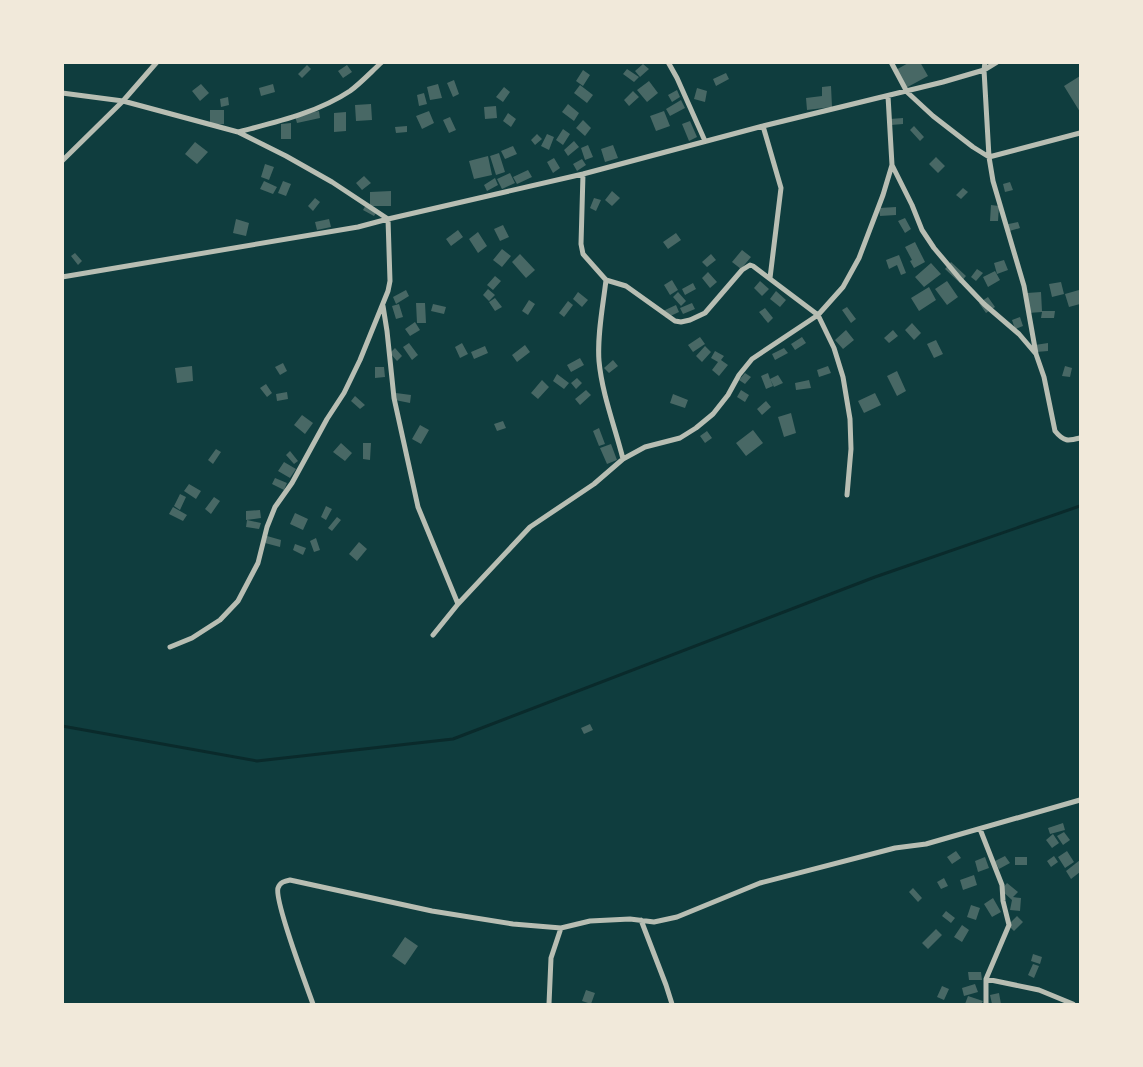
<svg xmlns="http://www.w3.org/2000/svg" width="1143" height="1067" font-family="'Noto Serif',serif">
  <style>
    .lines { fill: none; stroke-linecap: round; stroke-linejoin: round }
    .stream { stroke: #0a2a2b; stroke-width: 3 }
    .building { fill: #486865 }
    .minor { stroke: #b8beb3; stroke-width: 5 }
  </style>
  <rect width="100%" height="100%" fill="#0f3d3e"/>
  <g class="lines">
    <path class="stream" d="M62 726 257 761 453 739 875 577 1080 506"/>
  </g>
  <path class="building" d="M910 62H920L928 76 904 89 894 71Z
    M643 64 649 69 640 77 635 71Z
    M307 65 311 69 302 78 298 74Z
    M347 65 352 72 343 78 338 71Z
    M627 69 639 77 634 82 623 74Z
    M583 70 590 75 583 86 576 81Z
    M726 73 729 79 716 86 713 79Z
    M1080 76V112L1064 86Z
    M454 80 459 94 453 97 447 83Z
    M649 81 658 93 647 102 637 90Z
    M201 84 209 93 200 101 192 91Z
    M273 84 275 92 261 96 259 88Z
    M438 84 442 98 430 100 427 87Z
    M580 85 593 95 587 103 574 93Z
    M831 86 832 107 807 110 806 98 822 96V87Z
    M504 87 510 92 503 102 496 97Z
    M697 88 707 91 705 102 694 99Z
    M677 90 680 97 672 102 668 95Z
    M633 91 639 97 629 106 624 100Z
    M424 93 427 104 419 106 417 95Z
    M228 97 229 105 221 107 220 99Z
    M681 100 685 108 670 116 666 109Z
    M371 104 372 120 356 121 355 105Z
    M568 104 579 113 574 121 562 112Z
    M496 106 497 118 485 119 484 107Z
    M210 110H224V124L210 125Z
    M319 111 320 118 297 123 295 116Z
    M429 111 434 123 422 129 416 116Z
    M664 111 670 126 656 131 650 116Z
    M346 112V131L334 132V113Z
    M508 113 516 119 511 127 503 121Z
    M450 117 456 130 449 133 443 120Z
    M903 118V124L891 125 890 119Z
    M583 120 591 128 585 136 576 128Z
    M690 121 697 137 689 141 682 124Z
    M291 123V139H281V124Z
    M407 126V132L396 133 395 127Z
    M914 126 924 137 920 141 910 130Z
    M563 129 570 134 563 145 556 140Z
    M537 134 542 139 535 145 531 140Z
    M547 134 554 137 549 150 541 146Z
    M574 141 579 147 568 156 564 150Z
    M195 142 208 152 197 164 185 154Z
    M588 145 593 157 585 160 581 148Z
    M613 145 618 158 605 162 601 149Z
    M513 146 517 154 505 159 501 151Z
    M499 153 505 172 496 175 490 156Z
    M488 156 492 175 474 179 469 161Z
    M936 157 945 166 938 173 929 164Z
    M554 158 560 168 553 173 547 162Z
    M582 159 586 165 577 171 573 164Z
    M265 164 274 167 269 180 261 177Z
    M528 170 532 177 517 184 513 177Z
    M510 173 515 183 502 189 497 179Z
    M364 176 371 183 362 190 356 183Z
    M495 178 498 185 487 191 484 185Z
    M264 181 277 187 273 194 260 189Z
    M283 181 291 184 286 196 278 193Z
    M1010 182 1013 190 1005 192 1003 184Z
    M963 188 968 192 961 199 956 195Z
    M391 191V206H372L378 210 374 216 363 210 367 203 370 206V192Z
    M612 191 620 198 612 206 605 200Z
    M315 198 320 202 313 211 308 206Z
    M594 198 601 200 596 211 590 208Z
    M991 205 999 206 998 221H990Z
    M896 207V215L880 216 879 208Z
    M905 218 911 229 905 233 898 221Z
    M236 219 249 223 246 236 233 233Z
    M329 219 331 227 317 230 315 222Z
    M1018 222 1020 228 1006 232 1004 225Z
    M503 225 509 237 500 241 494 229Z
    M458 230 463 237 451 246 446 239Z
    M478 232 487 246 478 253 469 239Z
    M676 233 681 240 668 249 663 242Z
    M915 242 925 262 914 268 910 261 912 260 905 247Z
    M502 249 511 256 502 267 493 260Z
    M742 250 751 257 741 269 732 262Z
    M75 253 82 261 78 265 71 256Z
    M520 254 535 270 526 278 512 262Z
    M711 254 716 260 707 267 702 262Z
    M899 255 906 273 901 275 897 265 889 269 886 260Z
    M1004 260 1008 270 997 274 994 263Z
    M951 262 966 276 960 283 945 269Z
    M931 263 941 274 924 287 915 277Z
    M977 269 983 273 976 281 971 277Z
    M995 271 1000 280 988 287 983 277Z
    M708 272 717 282 710 288 702 278Z
    M495 276 501 281 493 290 487 285Z
    M672 280 678 290 670 295 664 285Z
    M760 281 769 289 762 296 754 288Z
    M947 281 958 297 947 305 935 289Z
    M1061 282 1064 294 1052 297 1049 284Z
    M693 283 696 289 685 295 682 289Z
    M929 287 936 300 919 311 911 298Z
    M488 289 495 295 489 301 483 295Z
    M406 290 409 296 396 304 393 297Z
    M1079 290 1080 304 1069 307 1065 294Z
    M776 291 786 300 780 307 770 299Z
    M578 292 588 300 582 307 573 299Z
    M678 292 686 301 681 306 673 297Z
    M1041 292 1042 311H1055L1054 318H1041L1042 312 1028 313 1027 293Z
    M988 297 995 307 986 313 979 303Z
    M495 298 502 307 495 311 489 302Z
    M529 300 535 304 528 315 522 311Z
    M568 301 573 305 564 317 559 313Z
    M416 303H425L426 323H417Z
    M692 303 695 309 683 314 680 308Z
    M399 304 403 317 396 319 392 306Z
    M433 304 446 307 444 314 431 311Z
    M676 305 679 312 666 318 663 311Z
    M847 307 856 319 851 323 842 310Z
    M765 308 773 318 768 323 759 312Z
    M1020 317 1023 326 1015 329 1012 320Z
    M415 322 420 330 410 336 405 329Z
    M912 323 921 333 914 340 905 330Z
    M846 330 854 340 843 349 835 340Z
    M893 330 898 336 889 343 884 338Z
    M700 337 705 344 693 352 688 345Z
    M802 337 806 343 795 350 791 344Z
    M936 340 943 354 934 358 927 344Z
    M409 343 418 355 412 360 403 347Z
    M462 343 468 354 460 358 455 347Z
    M1048 343V351L1036 352 1035 345Z
    M525 345 530 352 517 362 512 355Z
    M485 346 488 353 474 359 471 352Z
    M705 346 711 352 702 362 696 356Z
    M395 348 402 356 397 361 390 353Z
    M784 348 788 353 775 360 772 354Z
    M715 351 724 356 721 360 728 365 719 376 712 370 718 362 711 358Z
    M580 358 584 365 571 372 567 365Z
    M613 360 618 366 609 373 604 368Z
    M283 363 287 371 280 375 275 367Z
    M192 366 193 381 177 383 175 368Z
    M828 366 831 373 819 377 817 370Z
    M1065 366 1072 368 1070 377 1062 376Z
    M375 367H384L385 377 375 378Z
    M897 371 906 391 897 396 887 376Z
    M745 373 751 377 745 384 739 380Z
    M768 373 770 379 778 375 783 383 774 387 770 379 773 386 766 389 761 376Z
    M557 374 569 383 564 389 553 381Z
    M577 378 582 383 576 389 571 383Z
    M542 380 549 387 538 399 531 393Z
    M809 380 811 388 796 390 795 383Z
    M266 384 272 393 267 397 260 388Z
    M586 390 591 395 580 405 575 399Z
    M741 390 749 395 745 402 737 397Z
    M287 392 288 399 277 401 276 394Z
    M396 393 411 395 410 403 395 400Z
    M875 393 881 405 864 413 858 401Z
    M673 394 688 400 685 408 670 403Z
    M355 396 365 405 360 409 351 401Z
    M766 401 771 407 762 415 757 409Z
    M791 413 796 433 784 437 778 417Z
    M302 415 313 423 305 434 294 425Z
    M503 421 506 428 497 431 494 424Z
    M420 425 429 430 421 444 412 439Z
    M599 428 605 444 599 446 593 431Z
    M753 430 763 443 746 456 736 443Z
    M707 431 712 438 705 443 700 436Z
    M341 443 352 453 345 461 333 452Z
    M363 443H371L370 460 363 459Z
    M611 444 617 460 607 464 600 448Z
    M216 449 221 452 213 464 208 460Z
    M290 451 298 461 294 464 286 455Z
    M284 462 296 469 290 478 278 471Z
    M275 478 287 483 284 490 272 484Z
    M189 484 201 491 196 499 184 491Z
    M180 494 186 497 180 510 174 506Z
    M214 497 220 501 211 514 205 509Z
    M326 506 332 509 326 520 321 517Z
    M173 507 187 515 183 521 169 514Z
    M260 510 261 518 246 520V511Z
    M295 513 308 519 303 530 290 524Z
    M337 517 341 520 332 531 328 528Z
    M247 520 261 523 259 529 246 527Z
    M267 536 281 540 280 547 265 543Z
    M316 538 320 550 314 552 310 541Z
    M359 542 367 549 357 561 349 554Z
    M295 544 306 548 303 555 293 550Z
    M590 724 593 730 584 734 581 728Z
    M1063 823 1065 830 1050 834 1048 828Z
    M1064 832 1070 840 1063 845 1057 836Z
    M1053 834 1059 843 1052 848 1046 840Z
    M956 851 961 858 952 864 947 857Z
    M1067 851 1074 862 1065 868 1058 857Z
    M1005 856 1010 863 999 869 995 861Z
    M1054 856 1058 862 1051 867 1047 861Z
    M985 857 989 868 978 872 975 861Z
    M1015 857H1027V865H1015Z
    M1080 860V872L1071 879 1066 871Z
    M974 875 977 885 963 890 960 880Z
    M944 878 948 886 941 889 937 882Z
    M1007 883 1018 892 1013 897 1021 898 1020 911 1010 910 1012 900 1001 890Z
    M913 888 922 898 918 902 909 892Z
    M993 898 1001 912 992 917 984 904Z
    M971 905 980 908 976 920 967 917Z
    M946 911 955 918 951 923 942 916Z
    M1017 916 1023 922 1014 931 1008 925Z
    M962 925 969 930 962 942 954 937Z
    M936 929 942 935 928 949 922 943Z
    M405 937 418 946 405 965 392 956Z
    M1033 954 1042 957 1040 964 1031 961Z
    M1033 964 1039 966 1034 978 1028 975Z
    M968 972H981L982 980H969Z
    M975 984 978 992 964 996 962 988Z
    M942 986 949 989 944 1000 937 997Z
    M586 990 595 993 591 1004 582 1001Z
    M999 993 1001 1004H992L990 995Z
    M968 996 983 1001 981 1004H965Z"/>
  <g class="lines">
    <path class="minor" d="M668 62 677 78 705 141
      M891 62 907 92 933 116 973 147 989 157 1080 133
      M985 62 984 70 989 157 993 181 1024 286 1036 354 1044 377 1055 431C1064 442 1068 441 1080 438
      M62 93 123 101 238 132 286 156 332 182 388 219 390 281 388 291 360 360 344 393 327 419 292 483 275 507 267 527 258 563 238 601 220 620 192 638 170 647
      M763 126 781 188 770 278
      M238 132C276 122 317 113 350 91 361 83 371 72 382 62
      M62 161 123 101 157 62
      M892 165 912 205 922 230 934 248 961 280 984 304 1019 334 1036 354
      M583 174 581 244 583 254 606 280 626 286 675 321 681 322 690 320 705 313 742 270 750 265 753 266 818 315 834 348 843 377 850 419 851 449 847 495
      M62 277 358 227 388 219 583 174 763 126 943 82 984 70 997 62
      M606 280C603 306 597 335 599 361 602 394 615 427 623 459
      M383 306 387 331 394 398 418 507 458 604
      M433 635 458 604 530 527 594 484 623 459 645 447 680 438 696 428 713 414 728 395 739 375 752 359 818 315 843 287 859 258 883 195 892 165 888 96
      M980 829 1002 885 1003 901 1009 925 986 979V1004
      M641 920 666 985 672 1004
      M986 979 1039 990 1073 1004
      M313 1004C307 987 274 901 278 888 280 882 285 881 290 880L432 911 513 924 561 928 590 921 630 919 654 922 677 917 760 883 895 848 926 844 1080 800
      M549 1004 551 958 561 928"/>
  </g>
  <rect width="1143" height="1067" fill="none" stroke="#f1e9da" stroke-width="128"/>
</svg>
